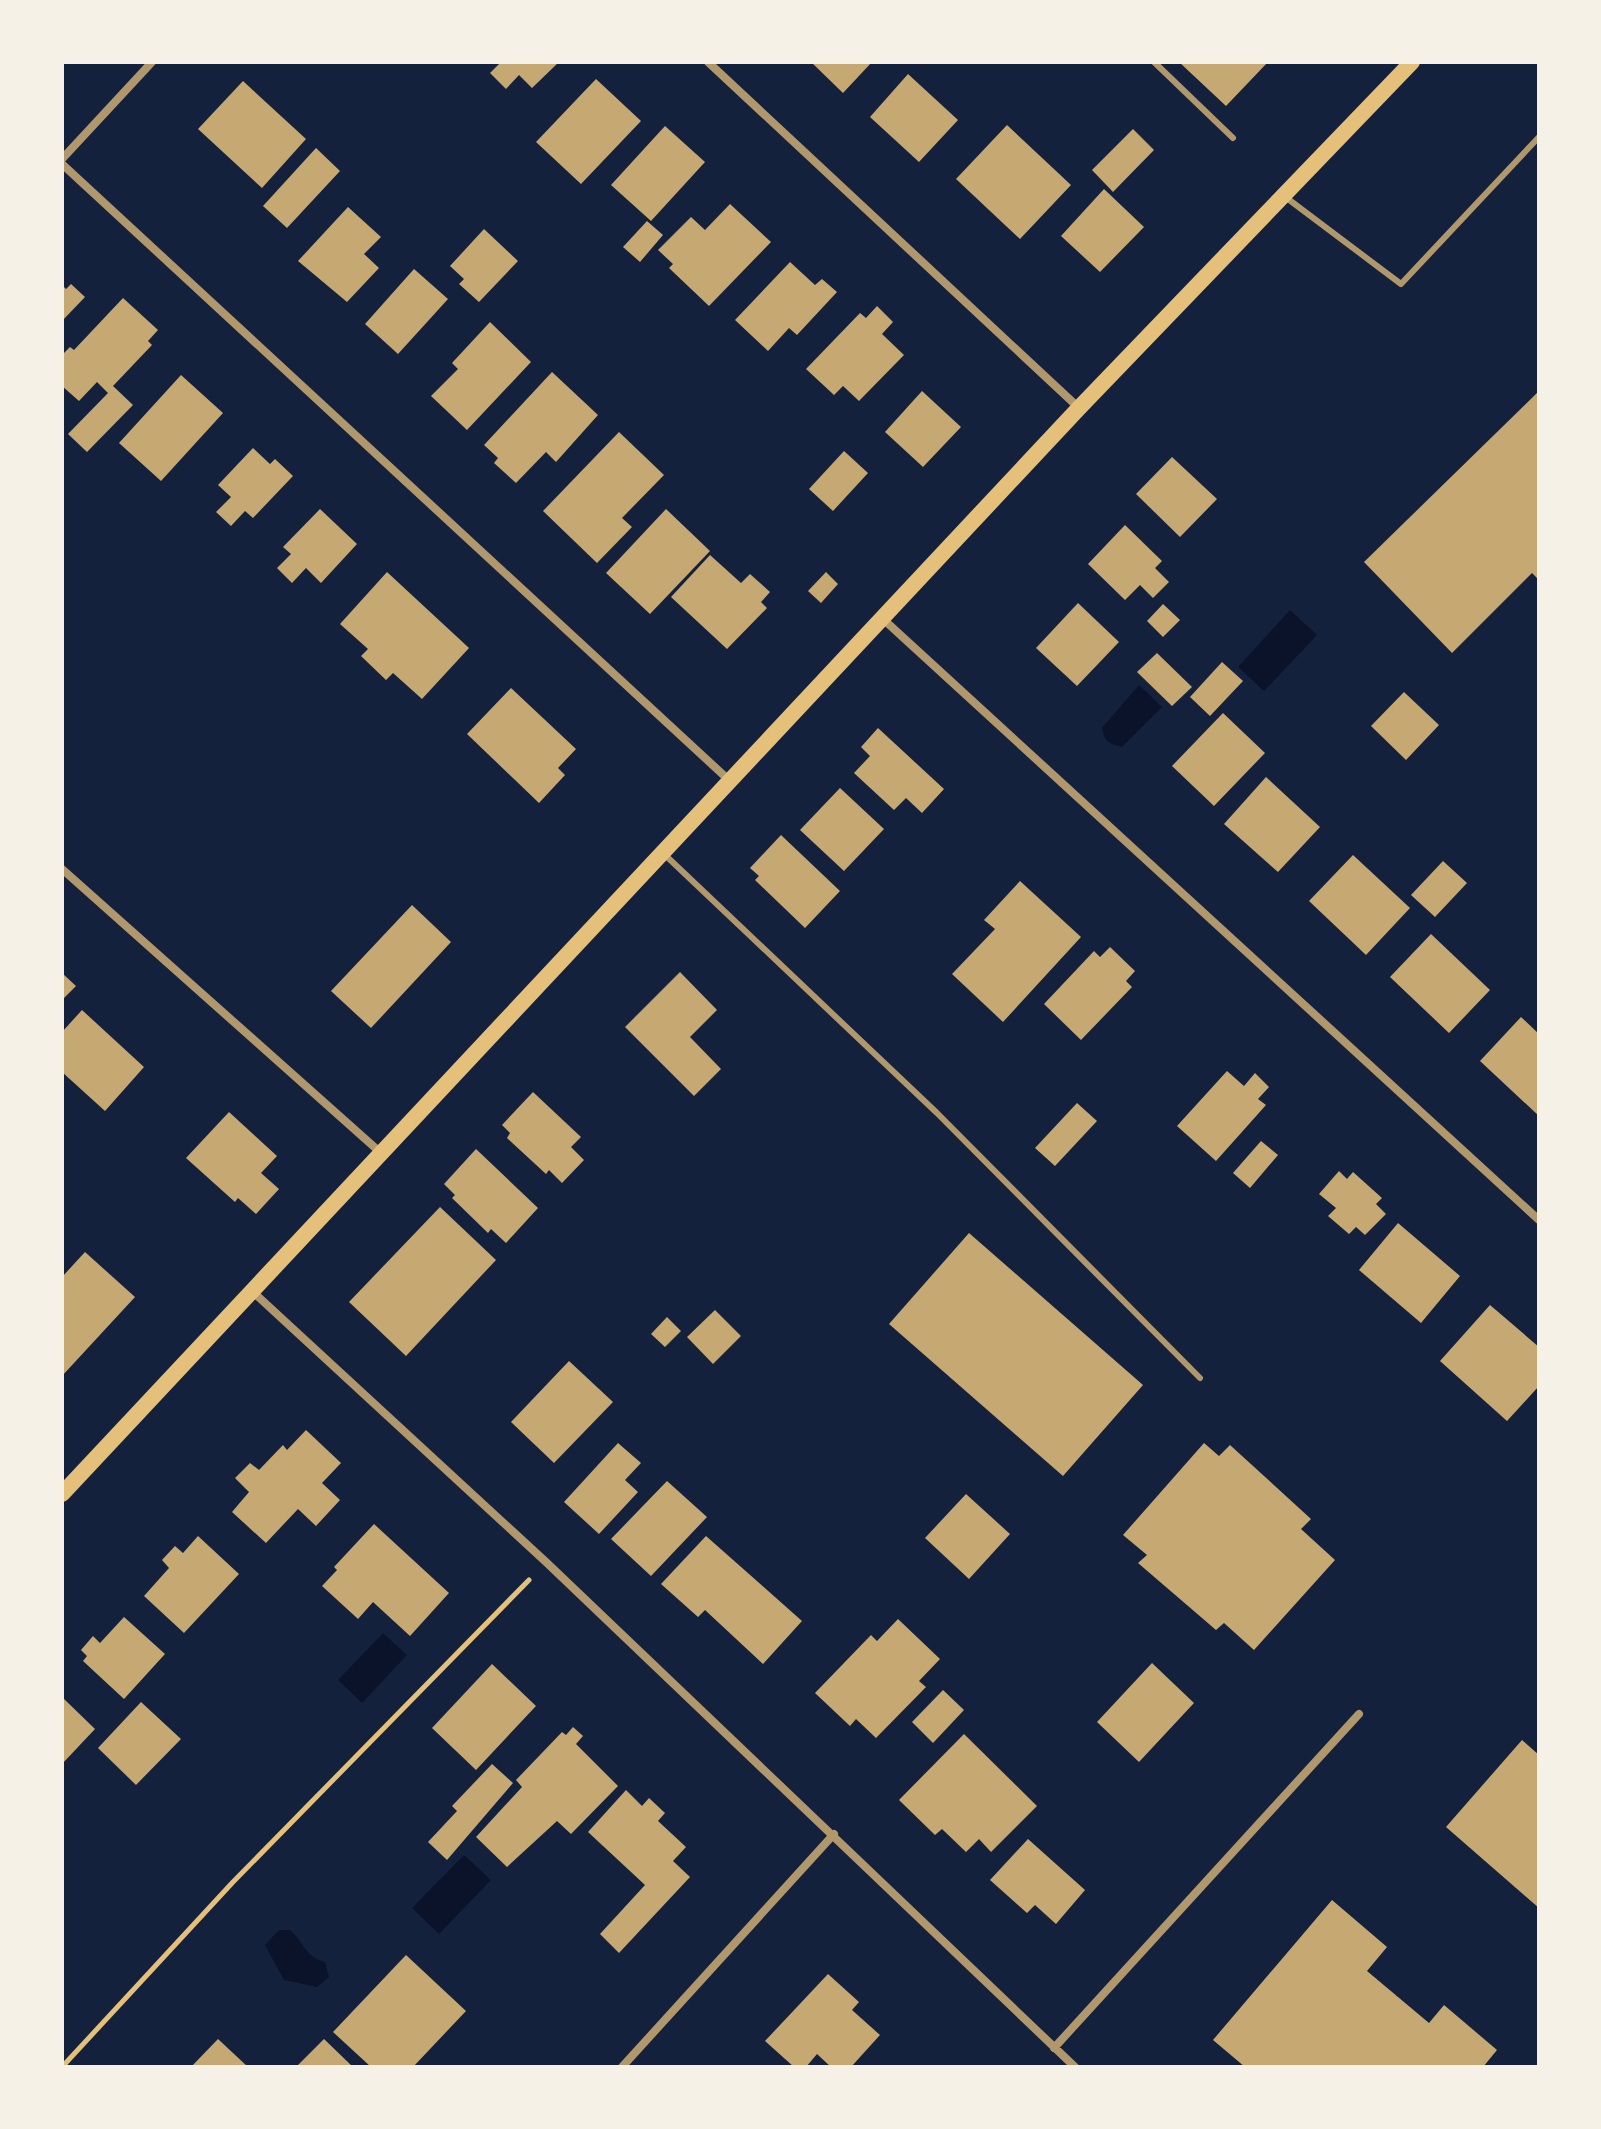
<svg xmlns="http://www.w3.org/2000/svg" width="1601" height="2129" font-family="Inter,sans-serif">
  <style>
    .water { fill: #0b132b }
    .building { fill: #c6a872 }
    .lines { fill: none; stroke-linecap: round; stroke-linejoin: round }
    .path { stroke: #e5c07b; stroke-width: 5 }
    .service { stroke: #b1986c; stroke-width: 6 }
    .minor { stroke: #b1986c; stroke-width: 8 }
    .secondary { stroke: #e5c07b; stroke-width: 16 }
  </style>
  <rect width="100%" height="100%" fill="#14213d"/>
  <path class="water" d="M1290 610 1317 635 1264 691 1238 667Z
    M1139 685 1162 707 1122 747C1109 744 1104 741 1102 728Z
    M383 1633 407 1655 362 1703 338 1680Z
    M464 1855 491 1880 439 1934 412 1908Z
    M279 1930H290C304 1942 304 1956 325 1962L329 1977 317 1987 284 1980 265 1945Z"/>
  <path class="building" d="M501 62H559L532 88 519 75 506 89 490 73Z
    M811 62H872L843 93Z
    M1179 62H1268L1226 106Z
    M908 74 958 120 919 162 870 117Z
    M596 79 641 121 581 184 536 142Z
    M243 81 306 139 262 188 198 129Z
    M1007 125 1071 185 1020 239 956 179Z
    M665 126 705 162 651 221 611 185Z
    M1133 129 1154 150 1113 192 1092 170Z
    M316 148 340 171 287 228 263 206Z
    M1104 189 1144 227 1100 272 1061 236Z
    M730 204 771 242 709 306 669 268 673 264 658 250 691 217 705 230Z
    M348 207 381 237 364 254 379 268 347 302 298 261Z
    M647 221 663 235 640 262 623 247Z
    M484 229 518 261 479 302 459 284 464 279 450 266Z
    M790 262 815 285 822 279 837 292 797 335 789 328 768 351 735 320Z
    M414 269 448 299 398 354 365 324Z
    M71 284 85 297 62 321V285L66 289Z
    M123 298 158 330 148 341 152 345 113 386 133 405 87 452 68 434 108 393 97 382 79 401 62 386V355L70 347 74 350Z
    M877 306 893 322 882 334 904 355 859 401 843 386 834 395 806 369 860 313 866 318Z
    M490 322 531 362 467 430 431 396 458 369 452 363Z
    M552 372 598 415 556 462 546 452 516 483 494 463 498 458 484 445Z
    M181 375 223 413 161 481 119 443Z
    M922 391 961 427 923 467 885 432Z
    M1539 391V580L1532 573 1452 653 1364 562Z
    M619 432 664 475 622 518 632 527 597 563 543 511Z
    M253 448 270 464 275 459 293 476 253 518 245 511 231 526 216 512 231 497 218 485Z
    M844 451 868 473 833 511 809 489Z
    M1172 457 1217 499 1180 537 1136 494Z
    M320 509 357 544 321 583 306 568 292 583 277 568 291 554 283 547Z
    M666 509 710 551 650 614 606 573Z
    M1125 525 1162 561 1155 568 1169 582 1153 598 1140 585 1125 600 1088 564Z
    M710 555 741 583 750 574 770 592 761 602 767 608 727 649 671 597Z
    M387 572 469 648 422 699 393 673 386 680 361 656 368 649 340 624Z
    M826 572 838 584 821 603 808 591Z
    M1078 603 1119 642 1077 686 1036 648Z
    M1163 604 1180 620 1163 637 1147 621Z
    M1157 653 1192 687 1172 706 1137 672Z
    M1222 662 1243 681 1210 716 1190 697Z
    M511 688 576 749 558 768 565 775 539 803 467 734Z
    M1404 692 1439 725 1406 760 1371 726Z
    M1223 713 1265 753 1214 806 1172 766Z
    M878 728 944 789 922 813 906 798 894 810 854 773 870 756 861 747Z
    M1266 777 1320 827 1278 872 1224 824Z
    M840 788 884 829 844 871 800 830Z
    M781 835 840 891 805 928 755 880 759 876 750 868Z
    M1353 855 1410 908 1366 955 1309 901Z
    M1443 861 1467 883 1435 917 1411 895Z
    M1020 881 1081 937 1003 1022 952 974 995 929 984 920Z
    M412 905 451 942 371 1028 331 991Z
    M1431 934 1490 990 1449 1033 1390 977Z
    M1110 947 1135 971 1126 981 1132 987 1081 1040 1044 1004 1094 951 1100 957Z
    M680 972 717 1010 690 1037 721 1069 694 1096 625 1027Z
    M62 973 76 986 62 1000Z
    M82 1010 144 1067 105 1111 62 1072V1032Z
    M1521 1017 1539 1034V1116L1480 1061Z
    M1227 1071 1244 1086 1255 1073 1269 1087 1258 1099 1266 1105 1216 1161 1177 1126Z
    M533 1092 581 1137 571 1147 584 1160 562 1183 549 1170 546 1174 507 1138 510 1133 502 1125Z
    M1077 1103 1097 1121 1055 1166 1035 1148Z
    M229 1112 277 1156 261 1173 279 1189 256 1214 238 1198 235 1202 186 1158Z
    M1261 1141 1278 1155 1250 1188 1233 1173Z
    M476 1149 538 1208 506 1243 491 1229 488 1233 452 1198 455 1195 444 1184Z
    M1339 1171 1347 1179 1353 1172 1382 1198 1376 1204 1386 1214 1365 1235 1356 1227 1349 1234 1328 1216 1336 1208 1319 1194Z
    M440 1207 496 1260 406 1356 349 1302Z
    M1398 1223 1460 1276 1421 1323 1359 1270Z
    M969 1233 1143 1385 1063 1476 889 1324Z
    M85 1252 135 1297 62 1376V1277Z
    M1490 1305 1539 1347V1386L1507 1421 1440 1361Z
    M715 1310 741 1336 713 1364 687 1337Z
    M667 1317 681 1331 665 1347 651 1334Z
    M569 1361 613 1402 554 1463 511 1422Z
    M306 1430 341 1463 322 1483 340 1500 316 1526 298 1509 266 1543 232 1512 249 1492 235 1478 250 1463 259 1470 283 1445 287 1450Z
    M618 1443 641 1463 625 1480 638 1492 599 1534 564 1502Z
    M1204 1443 1219 1456 1230 1445 1311 1519 1301 1529 1335 1560 1254 1650 1224 1623 1216 1630 1138 1563 1147 1555 1123 1535Z
    M667 1481 707 1517 651 1576 611 1539Z
    M966 1494 1010 1534 969 1579 925 1538Z
    M374 1524 449 1593 410 1636 373 1602 358 1619 322 1586 337 1570 334 1567Z
    M198 1536 239 1574 184 1633 144 1596 169 1568 162 1560 175 1546 183 1553Z
    M706 1536 802 1621 763 1664 705 1610 698 1617 661 1584Z
    M124 1617 165 1654 124 1699 83 1661 87 1656 81 1650 93 1636 100 1643Z
    M898 1619 940 1659 919 1681 926 1687 876 1738 856 1719 850 1726 815 1693 871 1635 877 1641Z
    M1152 1663 1194 1703 1139 1762 1097 1722Z
    M492 1664 536 1706 476 1770 432 1728Z
    M943 1690 964 1710 933 1743 912 1722Z
    M62 1697 95 1729 62 1764Z
    M141 1702 181 1739 136 1785 98 1748Z
    M573 1727 583 1736 576 1744 618 1786 571 1834 557 1821 507 1867 476 1837 522 1787 516 1780 562 1732 566 1735Z
    M964 1734 1037 1806 991 1852 979 1839 966 1852 942 1829 935 1835 899 1800Z
    M1522 1740 1539 1755V1908L1446 1827Z
    M492 1764 513 1783 447 1860 428 1842 457 1811 452 1806Z
    M626 1790 642 1806 649 1798 665 1813 658 1821 686 1847 673 1861 690 1877 619 1953 600 1934 645 1885 588 1832Z
    M1028 1839 1085 1890 1056 1924 1035 1905 1027 1913 990 1880Z
    M1332 1900 1387 1947 1367 1971 1429 2023 1444 2005 1497 2050 1483 2067H1245L1213 2040Z
    M406 1955 466 2011 413 2067H371L333 2032Z
    M828 1974 859 2002 852 2010 880 2035 851 2067H831L817 2054 806 2067H794L765 2041Z
    M218 2039 248 2067H191Z
    M324 2039 353 2067H296Z"/>
  <g class="lines">
    <path class="path" d="M62 2067 233 1882 529 1580"/>
    <path class="service" d="M1154 62 1233 138
      M1284 196 1401 284 1539 137
      M664 854 937 1113 1200 1378"/>
    <path class="minor" d="M708 62 1079 408
      M62 159 152 62
      M62 164 731 782
      M883 619 1539 1220
      M62 869 381 1153
      M253 1292 546 1562 1075 2067
      M1054 2048 1359 1714
      M622 2067 834 1834"/>
    <path class="secondary" d="M62 1494 1079 408 1412 62"/>
  </g>
  <rect width="1601" height="2129" fill="none" stroke="#f6f1e7" stroke-width="128"/>
</svg>
